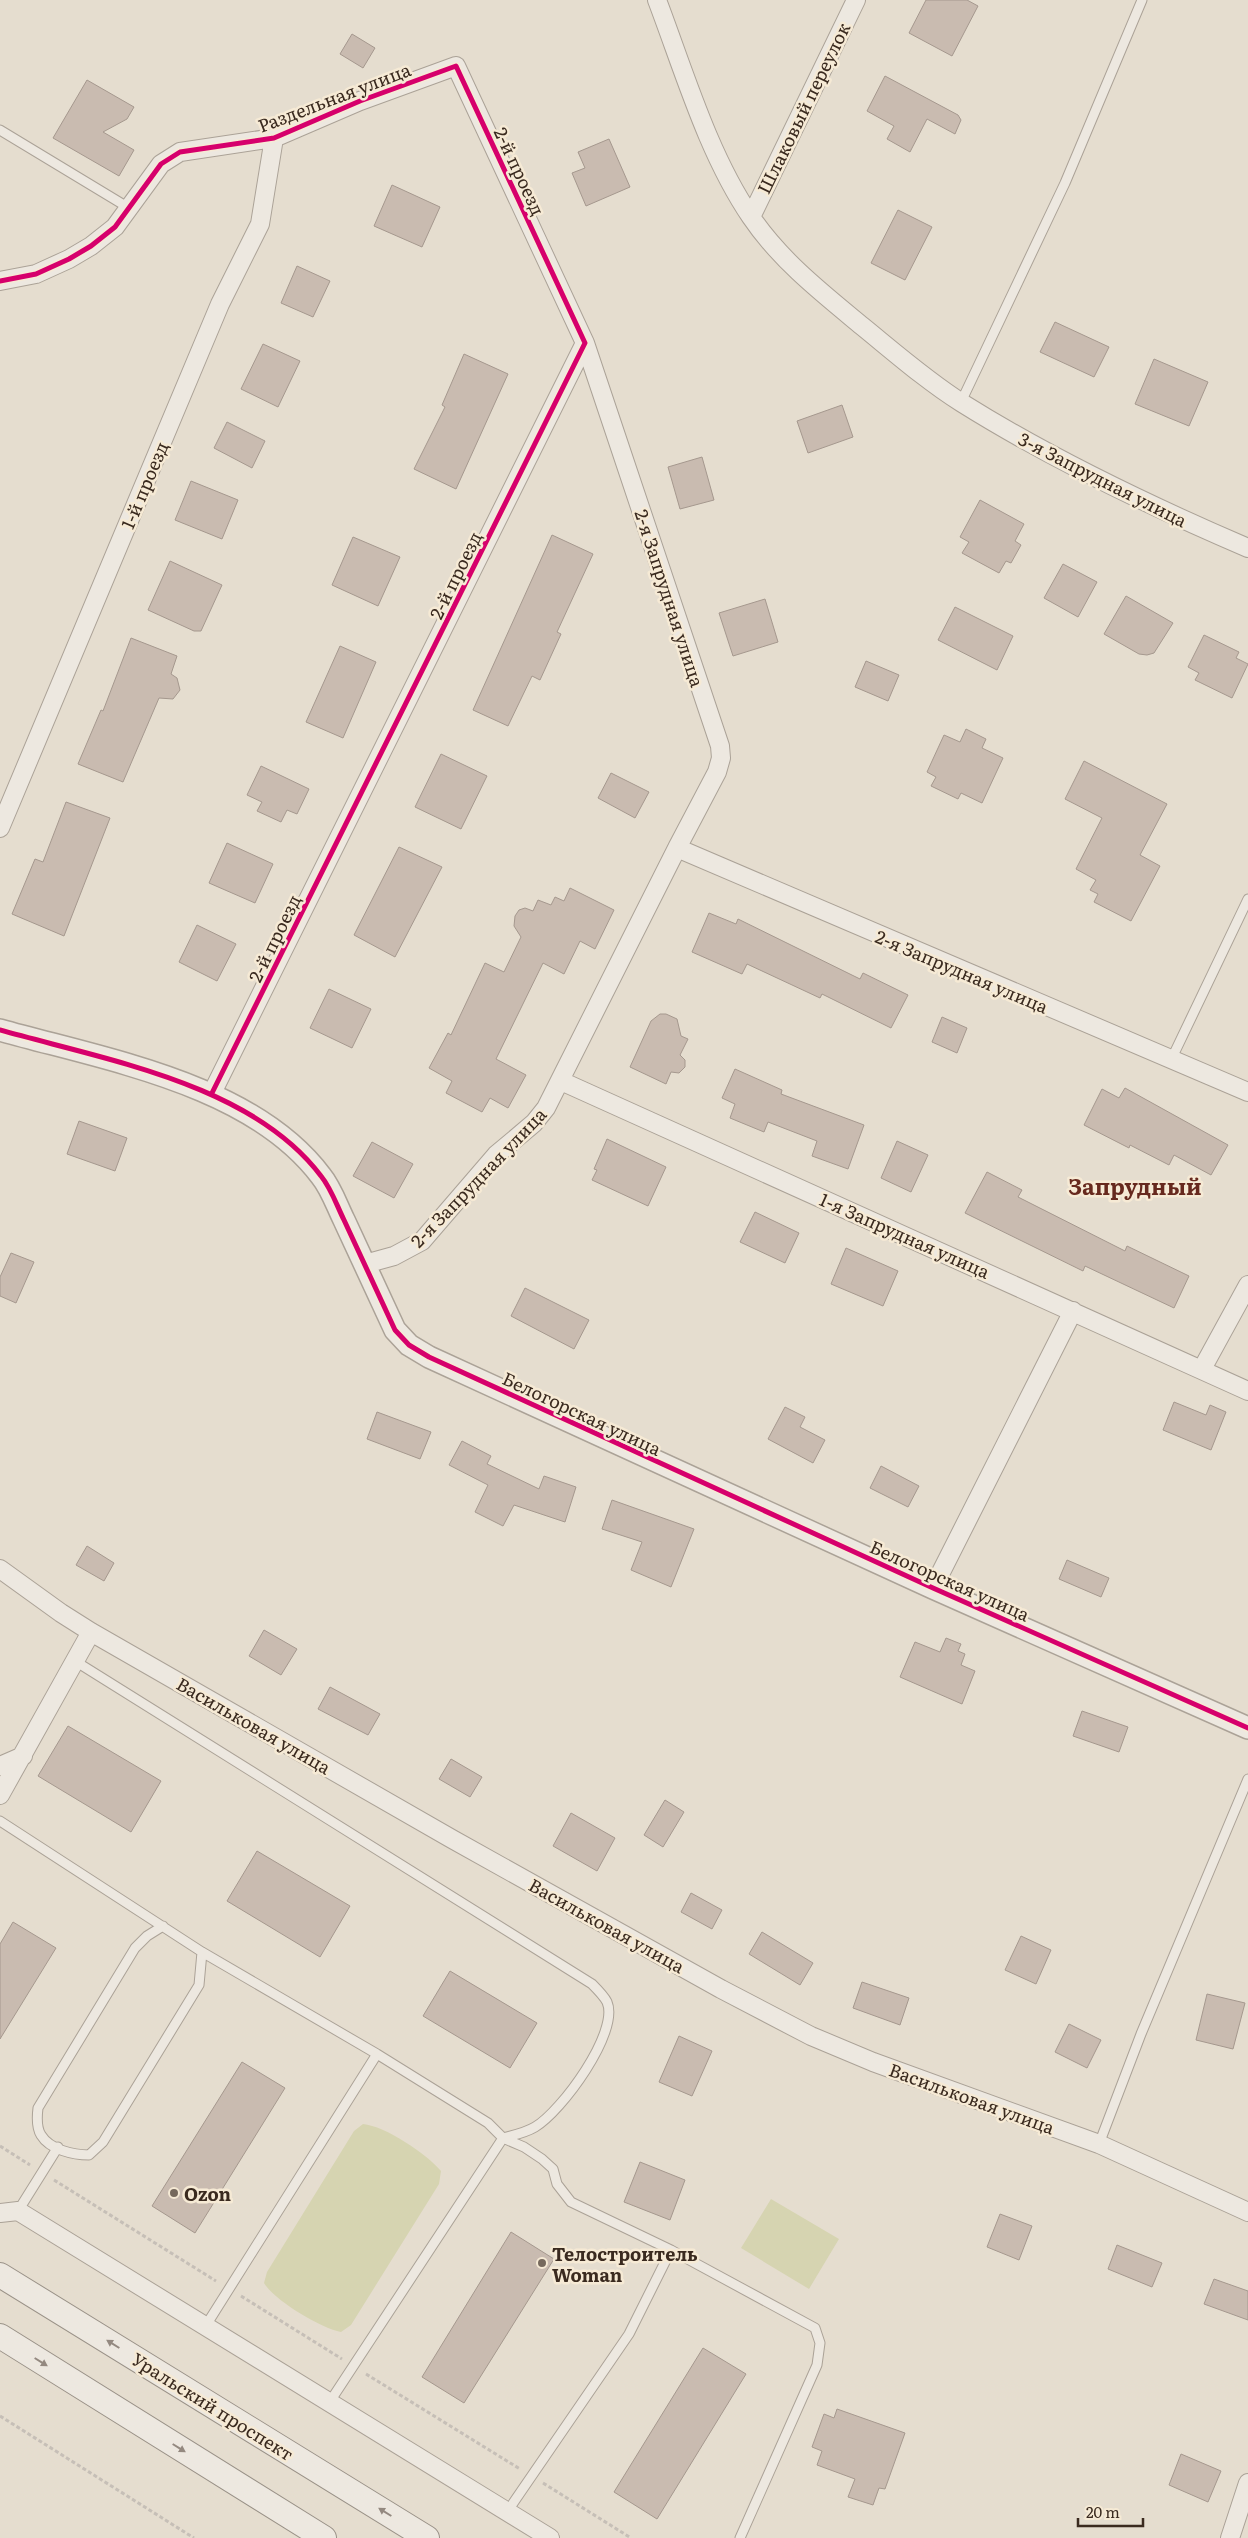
<svg xmlns="http://www.w3.org/2000/svg" width="1248" height="2538" font-family="Literata,serif">
  <style>
    .green { fill: #d6d4b1 }
    .building { fill: #c9bbb0; stroke: #a5988e }
    .lines { fill: none; stroke-linecap: round; stroke-linejoin: round }
    .service-casing { stroke: #aba297; stroke-width: 11 }
    .minor-casing { stroke: #aba297; stroke-width: 20 }
    .tertiary-casing { stroke: #aba297; stroke-width: 24 }
    .secondary-casing { stroke: #9a9288; stroke-width: 26 }
    .path { stroke: #c6bfb7; stroke-width: 3; stroke-dasharray: 4 2.5; stroke-linecap: butt }
    .service { stroke: #ede8e0; stroke-width: 9 }
    .minor { stroke: #ede8e0; stroke-width: 18 }
    .tertiary { stroke: #ede8e0; stroke-width: 21 }
    .secondary { stroke: #ede8e0; stroke-width: 24 }
    .cycleway-casing { stroke: #f6ead5; stroke-width: 8 }
    .cycleway { stroke: #d6006c; stroke-width: 5 }
    .oneway { fill: #948980 }
    .poi-dot { fill: #76695d; stroke: #f6ead5; stroke-width: 2 }
    .labels { text-anchor: middle; dominant-baseline: central; stroke-width: 5; stroke-linejoin: round; paint-order: stroke }
    .street-label { font-size: 18px; fill: #3a2a1f; stroke: #f6ead5 }
    .poi-label { font-size: 18px; font-weight: bold; fill: #3a2a1f; stroke: #f6ead5; text-anchor: start }
    .district-label { font-size: 22px; font-weight: bold; fill: #67291e; stroke: #f6ead5 }
  </style>
  <rect width="100%" height="100%" fill="#e5ddcf"/>
  <path class="green" d="M363 2124C385 2126 427 2154 441 2171L439 2184 351 2325 341 2332C321 2328 275 2301 264 2283L267 2272 354 2131Z
    M771 2199 839 2239 809 2289 741 2248Z"/>
  <path class="building" d="M926 0H967L978 6 952 56 909 33Z
    M352 34 375 48 363 68 340 54Z
    M885 76 958 115 961 120 955 134 927 119 910 152 887 139 894 126 867 111Z
    M87 80 134 107 127 119 103 132 134 150 119 176 53 138Z
    M609 139 630 187 586 206 572 173 585 168 578 152Z
    M392 185 440 207 422 247 374 226Z
    M898 210 932 227 905 280 871 263Z
    M297 266 330 281 313 317 281 303Z
    M1055 322 1109 347 1094 377 1040 352Z
    M263 344 300 361 278 407 241 389Z
    M464 354 508 374 456 489 414 469 445 407 442 405Z
    M1154 359 1208 382 1189 426 1135 404Z
    M842 405 853 437 808 453 797 421Z
    M227 422 265 441 252 468 214 448Z
    M702 457 714 500 680 509 668 467Z
    M191 481 238 500 222 539 175 520Z
    M980 500 1024 524 1015 541 1021 545 1011 563 1006 561 999 573 962 553 969 542 960 537Z
    M552 535 593 554 557 632 561 634 540 680 532 676 508 726 473 710Z
    M353 537 400 557 378 606 332 585Z
    M170 561 222 585 201 631H194L148 610Z
    M1063 564 1097 582 1078 617 1044 598Z
    M1126 596 1173 623 1154 653 1147 655 1139 654 1104 634Z
    M765 599 778 642 733 656 719 613Z
    M955 607 1013 636 997 670 938 640Z
    M1204 635 1239 652 1236 658 1248 664 1232 698 1195 680 1199 673 1188 667Z
    M131 638 177 656 171 674 177 678 180 690 173 699 159 698 123 782 78 764 101 710 103 711Z
    M340 646 376 662 343 738 306 722Z
    M866 661 899 675 888 701 855 687Z
    M966 729 986 739 982 748 1003 758 982 803 961 793 958 799 931 786 936 777 927 772 944 735 960 742Z
    M441 754 487 776 461 829 415 807Z
    M1084 761 1167 804 1140 855 1160 866 1131 921 1094 902 1098 894 1090 890 1096 880 1076 869 1102 818 1065 799Z
    M261 766 309 789 297 814 287 810 281 822 257 811 262 802 247 795Z
    M611 773 649 792 635 818 598 798Z
    M66 802 110 818 64 936 12 914 35 859 43 862Z
    M227 843 273 864 255 903 209 883Z
    M399 847 442 867 395 957 354 935Z
    M570 888 614 910 595 949 580 941 564 974 543 963 496 1059 526 1075 508 1108 490 1098 482 1112 446 1093 452 1081 429 1068 448 1033 451 1035 485 963 504 972 521 937 514 926 515 916 519 910 525 908 533 911 538 900 551 905 555 897 564 901Z
    M709 913 736 924 738 919 860 979 863 973 908 995 891 1028 822 994 820 998 747 964 742 974 692 952Z
    M197 925 236 944 217 981 179 962Z
    M329 989 371 1009 352 1048 310 1028Z
    M660 1014H666L677 1019 681 1036 688 1039 680 1055 685 1060V1067L679 1073 671 1072 666 1084 630 1067 651 1021Z
    M942 1017 967 1028 957 1053 932 1042Z
    M735 1069 782 1090 781 1094 864 1125 848 1169 812 1156 817 1141 768 1122 764 1132 730 1118 735 1104 722 1098Z
    M1125 1088 1228 1145 1211 1175 1174 1155 1169 1165 1130 1145 1129 1148 1084 1125 1102 1089 1119 1098Z
    M79 1121 127 1138 115 1171 67 1154Z
    M607 1139 666 1167 648 1206 592 1180 597 1170 594 1169Z
    M897 1141 928 1155 911 1192 881 1178Z
    M372 1142 413 1164 394 1198 353 1176Z
    M987 1172 1022 1190 1018 1197 1125 1251 1127 1246 1189 1276 1174 1308 1085 1266 1083 1271 965 1213Z
    M755 1212 799 1233 785 1263 740 1242Z
    M846 1248 898 1271 883 1306 831 1284Z
    M11 1253 34 1262 16 1303 0 1296V1277Z
    M525 1288 589 1320 574 1349 511 1316Z
    M1174 1402 1206 1415 1210 1405 1226 1412 1211 1450 1163 1430Z
    M785 1407 805 1417 800 1427 825 1440 813 1463 768 1439Z
    M377 1412 431 1432 420 1459 367 1439Z
    M462 1441 491 1456 487 1464 539 1489 544 1476 576 1487 565 1522 514 1505 503 1526 475 1512 488 1485 449 1465Z
    M881 1466 919 1486 908 1507 870 1488Z
    M612 1500 694 1529 671 1587 631 1570 642 1542 602 1529Z
    M87 1546 114 1563 104 1581 76 1565Z
    M1067 1560 1109 1578 1101 1597 1059 1579Z
    M264 1630 297 1649 281 1675 249 1656Z
    M946 1638 961 1644 958 1651 965 1654 961 1665 975 1671 962 1704 900 1677 915 1642 940 1652Z
    M330 1687 380 1714 368 1735 318 1709Z
    M1082 1711 1128 1727 1119 1752 1073 1736Z
    M68 1726 161 1781 131 1832 38 1776Z
    M451 1759 482 1777 470 1797 439 1779Z
    M665 1800 684 1812 663 1847 644 1835Z
    M571 1813 615 1838 597 1871 553 1846Z
    M257 1851 350 1906 320 1957 227 1901Z
    M691 1893 722 1910 712 1929 681 1912Z
    M13 1922 56 1948 0 2039V1944Z
    M762 1932 813 1963 800 1985 749 1954Z
    M1021 1936 1051 1950 1036 1984 1005 1970Z
    M450 1971 537 2023 510 2068 423 2016Z
    M862 1982 909 1998 900 2025 853 2008Z
    M1207 1994 1245 2003 1233 2049 1196 2040Z
    M1069 2024 1101 2040 1087 2068 1055 2052Z
    M679 2036 712 2051 692 2096 659 2082Z
    M242 2062 285 2088 195 2233 152 2206Z
    M640 2162 685 2180 670 2220 624 2202Z
    M1000 2214 1032 2226 1019 2260 987 2247Z
    M511 2232 554 2259 464 2403 422 2377Z
    M1117 2245 1162 2263 1152 2287 1108 2269Z
    M1214 2279 1248 2291V2320L1204 2304Z
    M703 2348 746 2374 657 2519 614 2492Z
    M837 2409 905 2433 885 2489 879 2488 873 2505 848 2497 855 2479 817 2465 822 2451 812 2447 824 2414 834 2418Z
    M1181 2454 1221 2471 1208 2502 1169 2485Z"/>
  <g class="lines">
    <defs>
      <path id="service" d="M0 130 129 208
        M961 402 1065 183 1142 0
        M1171 1060 1248 899
        M75 1661 592 1984C597 1989 604 1996 607 2002 620 2032 561 2112 535 2127 525 2133 514 2135 503 2138L329 2403
        M0 1821 202 1952 377 2054 488 2123 503 2138 524 2147 542 2159 553 2169 557 2184 571 2202 671 2250 815 2328 820 2343 817 2365 740 2538
        M163 1926 147 1936 135 1948 38 2108C37 2116 36 2127 41 2135 50 2150 74 2155 89 2155L103 2142 199 1985 202 1952
        M1099 2144 1141 2034 1248 1779
        M18 2211 58 2147
        M205 2327 377 2054
        M507 2512 629 2334 671 2250"/>
      <path id="minor" d="M657 0C684 71 708 154 751 217 780 260 822 293 862 326 894 352 927 381 962 403 1053 460 1150 506 1248 548
        M751 217 856 0
        M0 281 36 274 69 259 91 246 115 227 161 164 180 152 274 138 360 101 456 66 585 343 212 1093
        M585 343 720 746 721 758 717 772 677 848
        M0 828 220 304 260 224 274 138
        M561 1081 1248 1391
        M365 1264 394 1256 422 1241 496 1155 534 1123 546 1108 677 848 1248 1092
        M1202 1369 1248 1285
        M0 1569 61 1613 91 1632 452 1839 721 1989 811 2036 873 2062 1099 2144 1248 2212
        M933 1588 1073 1311
        M0 1766 23 1756
        M0 1795 91 1632
        M0 2213 18 2211 550 2538
        M1230 2538 1248 2483"/>
      <path id="tertiary" d="M0 1030C106 1060 252 1084 321 1176 331 1188 337 1206 344 1220 361 1256 378 1293 395 1330L409 1345 429 1357 933 1588 1248 1728"/>
      <path id="secondary" d="M0 2275 427 2538
        M0 2336 324 2538"/>
    </defs>
    <use href="#service" class="service-casing"/>
    <use href="#minor" class="minor-casing"/>
    <use href="#tertiary" class="tertiary-casing"/>
    <use href="#secondary" class="secondary-casing"/>
    <path class="path" d="M0 2146 30 2165
      M54 2180 216 2281
      M241 2296 342 2359
      M366 2374 520 2469
      M0 2416 194 2538
      M543 2483 631 2538"/>
    <use href="#service" class="service"/>
    <use href="#minor" class="minor"/>
    <use href="#tertiary" class="tertiary"/>
    <use href="#secondary" class="secondary"/>
    <defs>
      <path id="cycleway" d="M0 281 36 274 69 259 91 246 115 227 161 164 180 152 274 138 360 101 456 66 585 343 212 1093
        M0 1030C106 1060 252 1084 321 1176 331 1188 337 1206 344 1220 361 1256 378 1293 395 1330L409 1345 429 1357 933 1588 1248 1728"/>
    </defs>
    <use href="#cycleway" class="cycleway-casing"/>
    <use href="#cycleway" class="cycleway"/>
  </g>
  <defs><path id="oneway-solid" d="M-6-.8H1V-3.2L6.5 0L1 3.2V.8H-6Z" transform="scale(1.25)"/></defs>
  <g class="oneway">
    <use href="#oneway-solid" transform="translate(113 2344) rotate(-148)"/>
    <use href="#oneway-solid" transform="translate(41 2362) rotate(32)"/>
    <use href="#oneway-solid" transform="translate(179 2448) rotate(32)"/>
    <use href="#oneway-solid" transform="translate(385 2512) rotate(-148)"/>
  </g>
  <g class="poi-dot">
    <circle cx="174" cy="2193" r="5"/>
    <circle cx="542" cy="2263" r="5"/>
  </g>
  <g class="labels">
    <g class="street-label">
      <text transform="translate(334 97) rotate(-21)">Раздельная улица</text>
      <text transform="translate(803 108) rotate(-64)">Шлаковый переулок</text>
      <text transform="translate(520 171) rotate(65)">2-й проезд</text>
      <text transform="translate(1103 479) rotate(27)">3-я Запрудная улица</text>
      <text transform="translate(144 485) rotate(-67)">1-й проезд</text>
      <text transform="translate(455 575) rotate(-64)">2-й проезд</text>
      <text transform="translate(670 598) rotate(72)">2-я Запрудная улица</text>
      <text transform="translate(274 938) rotate(-64)">2-й проезд</text>
      <text transform="translate(962 971) rotate(23)">2-я Запрудная улица</text>
      <text transform="translate(478 1177) rotate(-46)">2-я Запрудная улица</text>
      <text transform="translate(905 1235) rotate(24)">1-я Запрудная улица</text>
      <text transform="translate(582 1413) rotate(25)">Белогорская улица</text>
      <text transform="translate(950 1580) rotate(24)">Белогорская улица</text>
      <text transform="translate(254 1725) rotate(30)">Васильковая улица</text>
      <text transform="translate(607 1925) rotate(29)">Васильковая улица</text>
      <text transform="translate(972 2098) rotate(20)">Васильковая улица</text>
      <text transform="translate(213 2406) rotate(32)">Уральский проспект</text>
    </g>
    <g class="poi-label">
      <text x="184" y="2193">Ozon</text>
      <text x="552" y="2253">Телостроитель<tspan x="552" dy="21">Woman</tspan></text>
    </g>
    <g class="district-label">
      <text x="1135" y="1185">Запрудный</text>
    </g>
  </g>
  <path d="M1078 2518v8h65v-8" fill="none" stroke="#3a2a1f" stroke-width="2.5"/>
  <text x="1086" y="2518" font-size="15" fill="#3a2a1f" stroke="#f6ead5" stroke-width="4" paint-order="stroke">20 m</text>
</svg>
